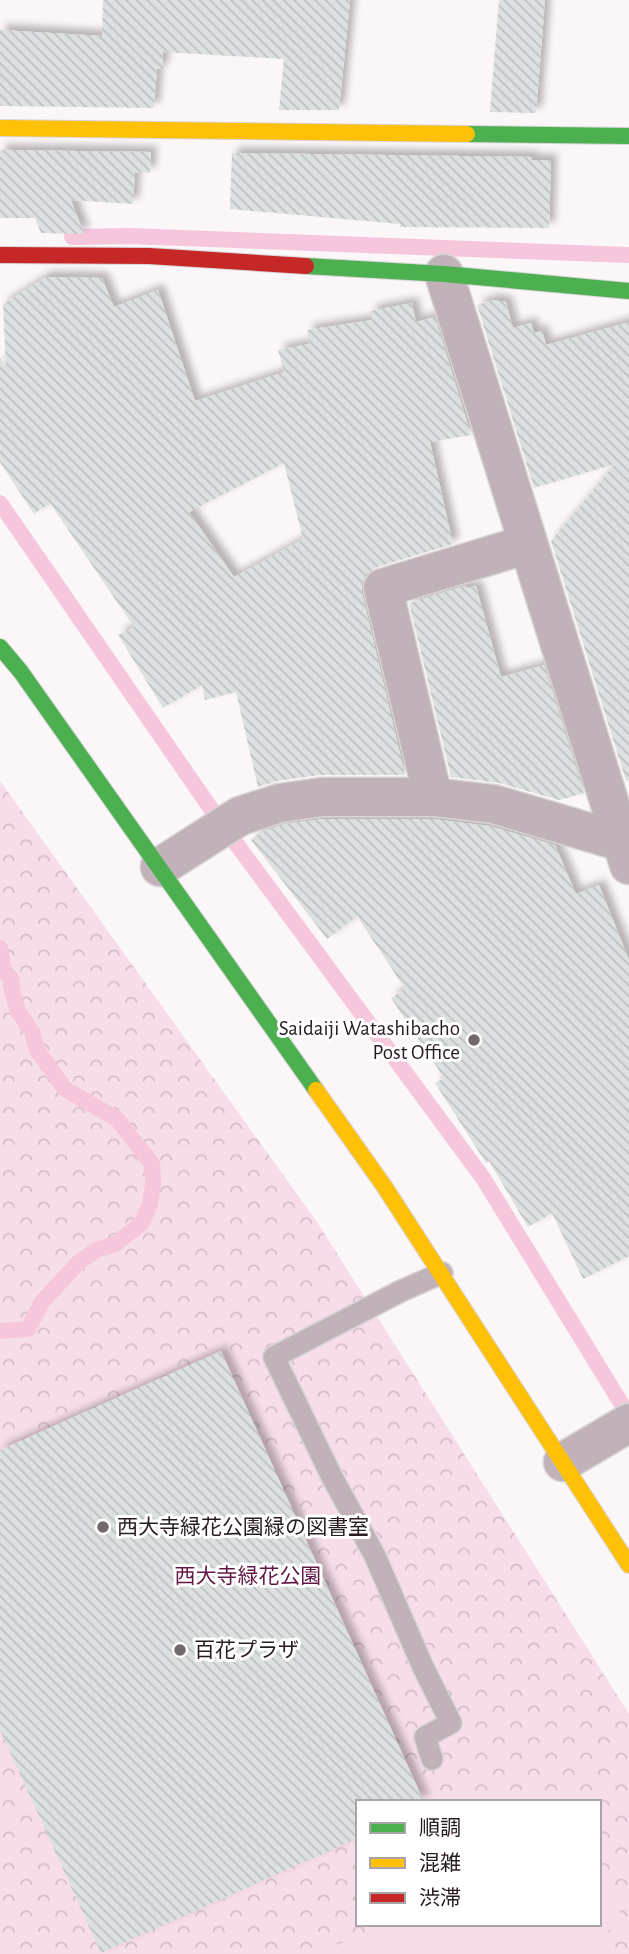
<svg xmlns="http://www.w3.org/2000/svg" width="629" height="1954" font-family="'Alegreya Sans','Noto Sans JP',sans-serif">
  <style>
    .forest { fill: url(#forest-crowns); fill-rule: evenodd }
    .garden { fill: #f7dde9 }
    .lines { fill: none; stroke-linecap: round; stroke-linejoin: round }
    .stream { stroke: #f6c6dd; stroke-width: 16 }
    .building { fill: url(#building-back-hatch); fill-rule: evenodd; filter: url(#shadow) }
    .lane-casing { stroke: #d8d4d6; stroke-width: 24 }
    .street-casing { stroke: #d8d4d6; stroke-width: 41 }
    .fast-casing { stroke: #d8d4d6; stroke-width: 18 }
    .slow-casing { stroke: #d8d4d6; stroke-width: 18 }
    .jam-casing { stroke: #d8d4d6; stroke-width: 18 }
    .lane { stroke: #c1b2b9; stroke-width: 21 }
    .street { stroke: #c1b2b9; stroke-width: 38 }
    .fast { stroke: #4caf50; stroke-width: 16 }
    .slow { stroke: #ffc107; stroke-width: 16 }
    .jam { stroke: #c62828; stroke-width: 16 }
    .poi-dot { fill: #72686d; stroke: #fff; stroke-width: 2.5 }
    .labels { text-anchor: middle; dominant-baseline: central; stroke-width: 6; stroke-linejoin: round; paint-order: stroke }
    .poi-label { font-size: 21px; fill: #281c22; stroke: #fff; text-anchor: start }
    .park-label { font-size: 21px; fill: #621744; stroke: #fff }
  </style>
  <defs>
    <pattern id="forest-crowns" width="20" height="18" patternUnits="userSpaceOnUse" patternTransform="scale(1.75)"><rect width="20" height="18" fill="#f7dde9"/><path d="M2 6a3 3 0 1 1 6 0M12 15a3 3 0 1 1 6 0" fill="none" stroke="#d4bdc8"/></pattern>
    <pattern id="building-back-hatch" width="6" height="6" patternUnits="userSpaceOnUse" patternTransform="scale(1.75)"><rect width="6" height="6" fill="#dce0e1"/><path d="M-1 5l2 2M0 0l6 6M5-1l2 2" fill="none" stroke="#bdc0c1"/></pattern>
    <filter id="shadow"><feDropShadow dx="6" dy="-6" stdDeviation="3.5" flood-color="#0004"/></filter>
  </defs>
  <rect width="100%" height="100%" fill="#fbf6f8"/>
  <path class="forest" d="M0 781 317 1222 629 1714V1954H0ZM358 1802H599V1924H358Z"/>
  <path class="garden" d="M599 1874 624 1905 594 1954H310L395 1924H599Z"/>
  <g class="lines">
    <path class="stream" d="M72 237 128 236 629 255
      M0 503 218 819 483 1178 629 1416
      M0 948 3 969 12 980V991L18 1011 32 1032 37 1050 65 1089 117 1119 152 1164 153 1183 150 1205 141 1224 115 1244 96 1250 78 1263 42 1302 28 1329 0 1331"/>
  </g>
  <path class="building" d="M103 0H350L339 110H279L284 59 163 52V69H157L154 108 0 106V30L102 36Z
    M499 0H545L536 113 490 112Z
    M0 150 151 152 150 173 135 172 133 204 71 200 84 234 41 233 35 218H0Z
    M232 153 532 157V160H551L549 228 400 227V224L230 209Z
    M46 277 102 278 114 307 158 290 195 401 284 372 278 350 309 344 307 330 372 320 370 311 412 303 416 322 435 317 471 435 430 442 453 544 377 567 367 573 362 583V593L405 775H319L277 781 258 787 236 692 205 700 202 685 163 708 118 635 134 627 50 503 34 514 0 462V358L6 366 3 304ZM284 463 303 539 234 577 189 512Z
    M493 300 506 302 513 328 531 323 534 333 542 331 546 345 629 322V780L626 781 551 541 615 464 534 488 477 305Z
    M465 586 466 588 476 586 501 677 544 665 584 793 559 800 499 783 451 777 409 603Z
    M324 819H432L489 826 555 845 576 894 599 885 629 960V1256L583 1279 552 1213 528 1227 489 1161 486 1163 435 1083 444 1078 391 998 405 989 357 916 327 939 251 840 261 832 285 824Z
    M221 1351 424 1802H358V1838L101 1953 0 1730V1450Z"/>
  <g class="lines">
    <defs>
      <path id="lane" d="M432 1759 425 1737 451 1723 423 1667 375 1556 332 1477 274 1357 401 1291 442 1273"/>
      <path id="street" d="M444 274 629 865
        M433 797 383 588 528 544
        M160 867 240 816 280 803 322 797H433L493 804 629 844
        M563 1462 629 1423"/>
      <path id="fast" d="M467 134 629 136
        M306 266 444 274 629 291
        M0 647 21 672 316 1090"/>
      <path id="slow" d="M0 128 467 134
        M316 1090 384 1186 629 1565"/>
      <path id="jam" d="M0 255 149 256 306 266"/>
    </defs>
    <use href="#lane" class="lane-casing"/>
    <use href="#street" class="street-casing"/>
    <use href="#fast" class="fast-casing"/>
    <use href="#slow" class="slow-casing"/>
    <use href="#jam" class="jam-casing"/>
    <use href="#lane" class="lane"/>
    <use href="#street" class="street"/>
    <use href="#fast" class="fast"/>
    <use href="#slow" class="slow"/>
    <use href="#jam" class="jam"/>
  </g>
  <g class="poi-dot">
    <circle cx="474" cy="1040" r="7"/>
    <circle cx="103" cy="1527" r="7"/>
    <circle cx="180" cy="1650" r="7"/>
  </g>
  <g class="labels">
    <g class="poi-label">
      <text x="460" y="1028" text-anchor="end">Saidaiji Watashibacho<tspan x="460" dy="24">Post Office</tspan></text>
      <text x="117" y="1527">西大寺緑花公園緑の図書室</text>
      <text x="194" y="1650">百花プラザ</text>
    </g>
    <g class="park-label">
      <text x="248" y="1576">西大寺緑花公園</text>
    </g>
  </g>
  <rect x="356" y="1800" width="245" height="126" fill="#ffffff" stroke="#a9a4a7" stroke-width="2"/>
  <rect x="370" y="1823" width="35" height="10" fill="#4caf50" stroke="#a9a4a7" stroke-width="2"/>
  <text x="419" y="1835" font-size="21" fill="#281c22">順調</text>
  <rect x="370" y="1858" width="35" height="10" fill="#ffc107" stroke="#a9a4a7" stroke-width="2"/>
  <text x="419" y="1870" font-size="21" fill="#281c22">混雑</text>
  <rect x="370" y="1893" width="35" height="10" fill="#c62828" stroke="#a9a4a7" stroke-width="2"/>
  <text x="419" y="1905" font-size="21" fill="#281c22">渋滞</text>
</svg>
